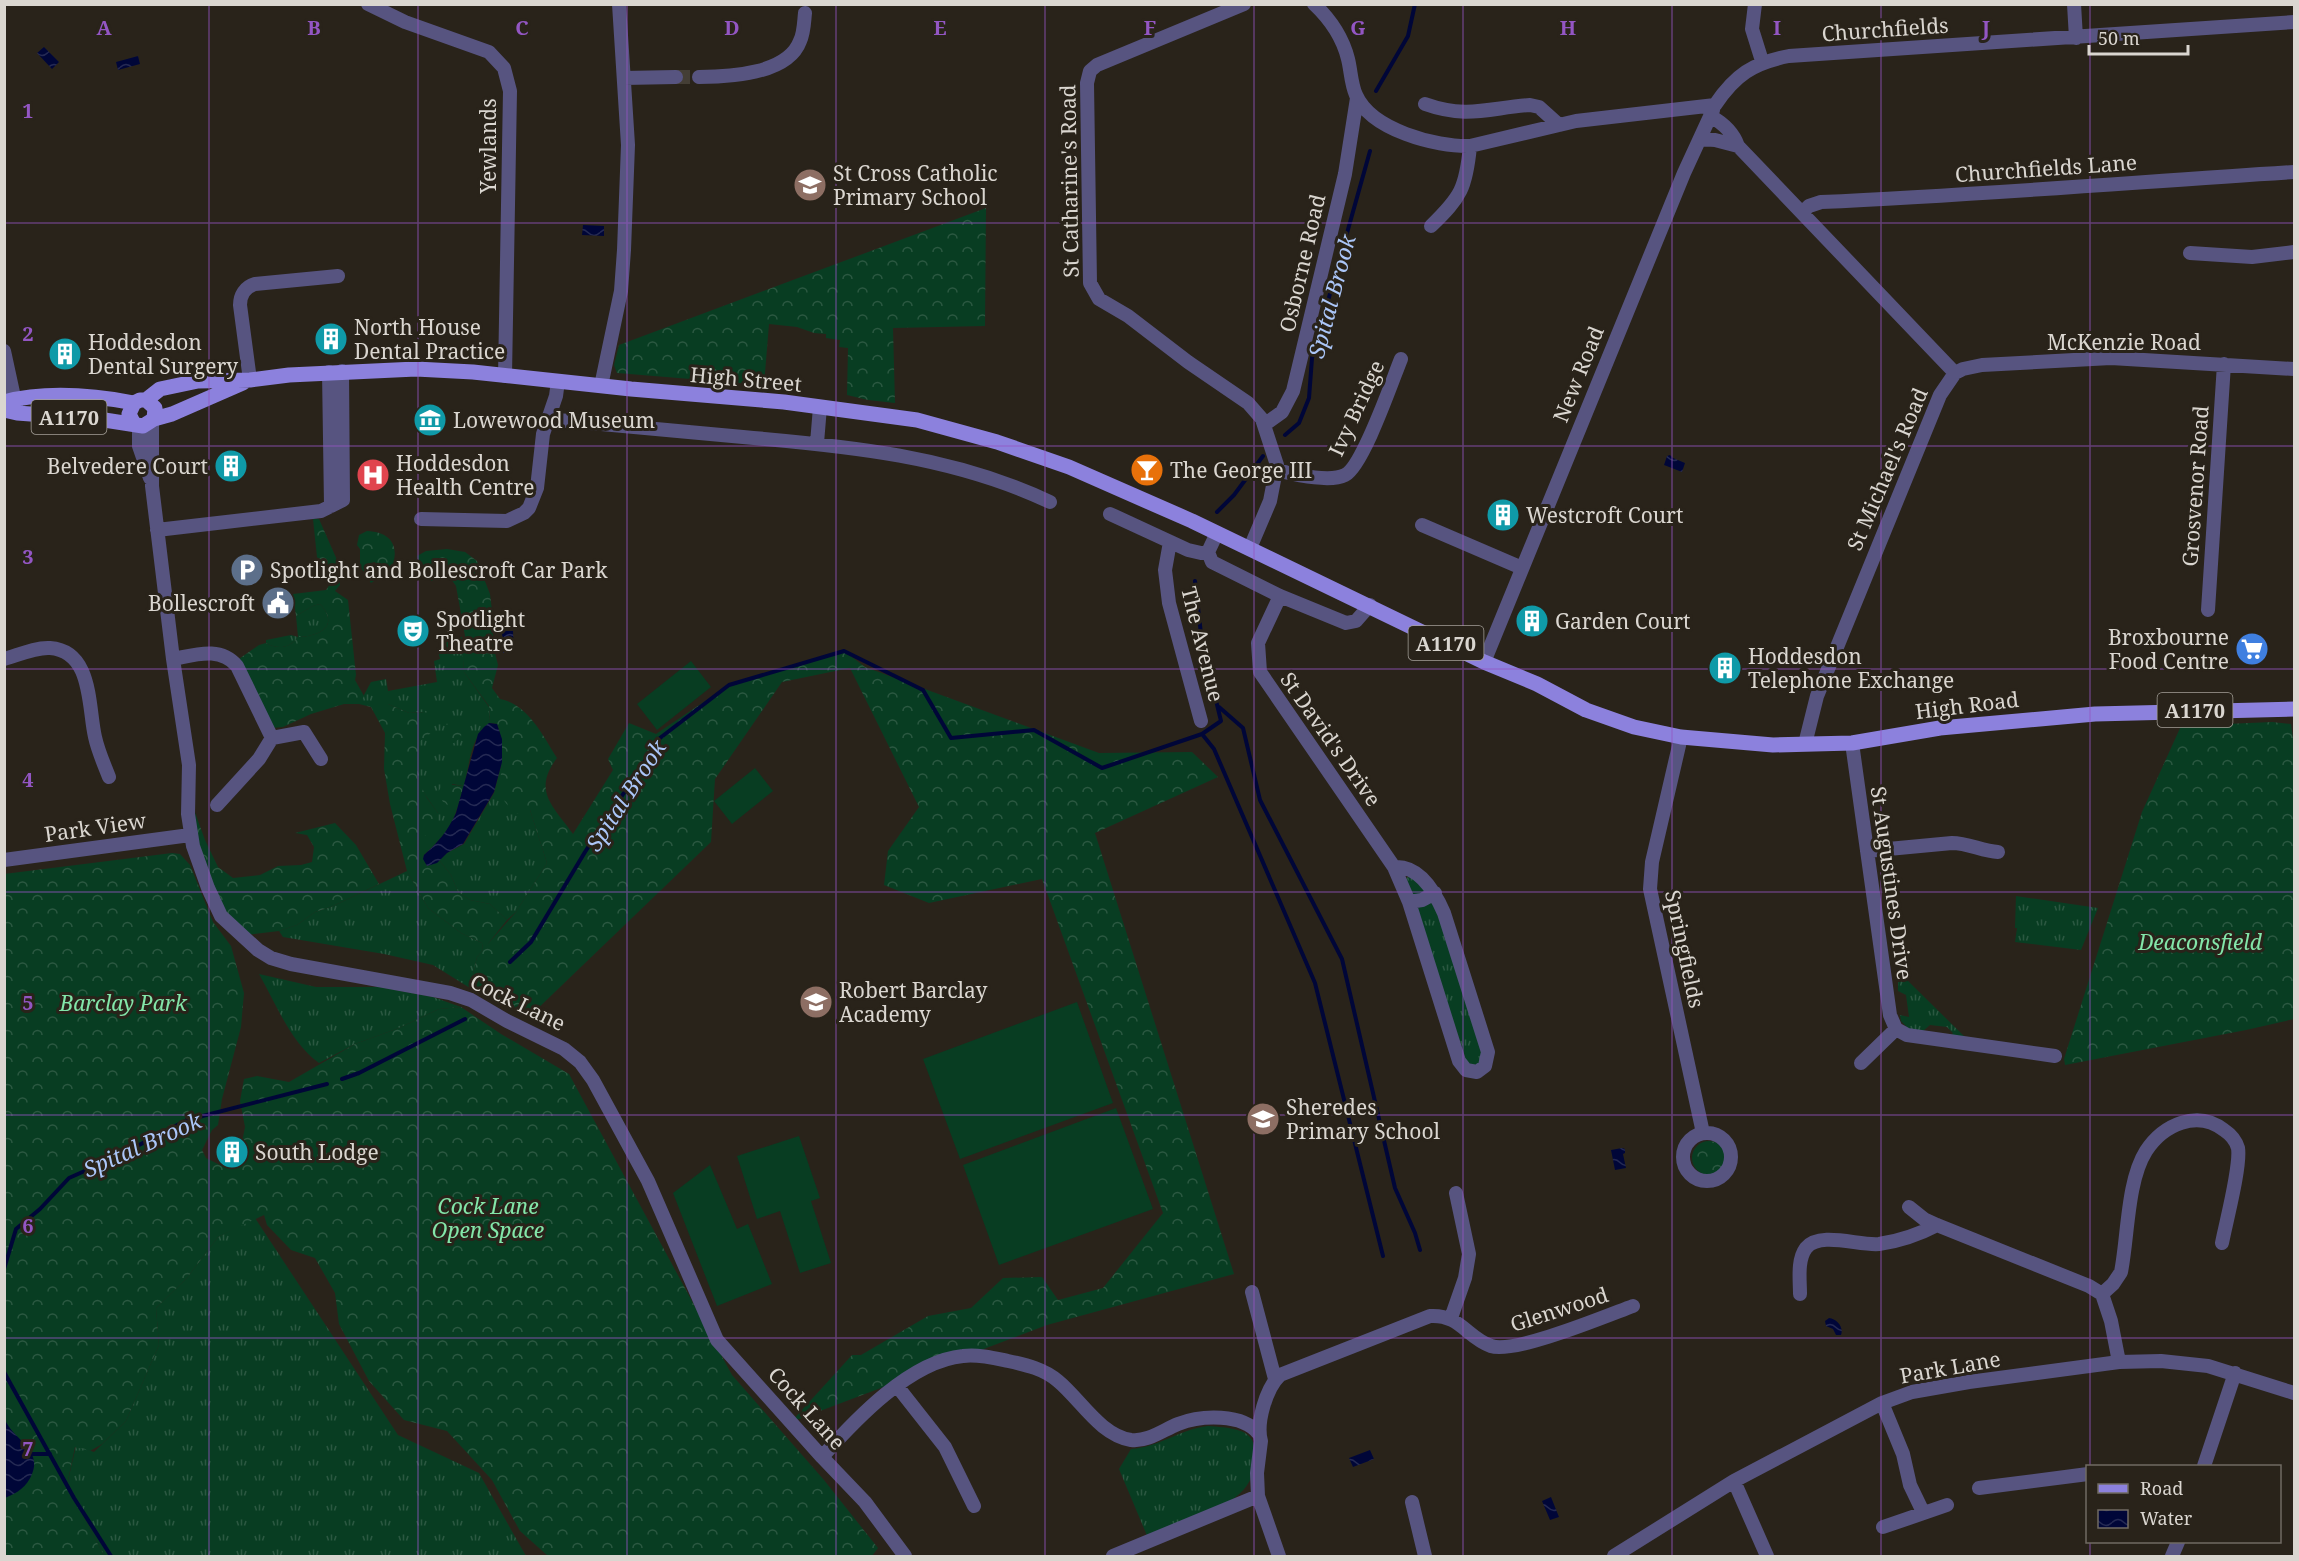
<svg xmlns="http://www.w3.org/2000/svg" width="2299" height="1561" font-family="'Noto Serif',serif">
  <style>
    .grass { fill: url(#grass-tufts) }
    .forest { fill: url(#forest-crowns) }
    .garden { fill: #083d22 }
    .water { fill: url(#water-waves) }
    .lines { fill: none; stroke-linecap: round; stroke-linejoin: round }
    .stream { stroke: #000638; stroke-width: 4 }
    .minor-tunnel { stroke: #443e35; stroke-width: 14; stroke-dasharray: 14 7; stroke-linecap: butt }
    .minor { stroke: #575480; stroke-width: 14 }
    .primary { stroke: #8c81dd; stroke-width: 15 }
    .grid { fill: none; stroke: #9356c3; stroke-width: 1.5; stroke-opacity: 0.55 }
    .labels { text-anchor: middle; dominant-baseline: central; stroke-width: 6; stroke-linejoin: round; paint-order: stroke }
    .shield { fill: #29231a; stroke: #a5a099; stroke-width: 1.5 }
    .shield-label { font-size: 20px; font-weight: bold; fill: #dad6d0 }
    .street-label { font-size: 21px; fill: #dad6d0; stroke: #29231a }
    .poi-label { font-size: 21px; fill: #dad6d0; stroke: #29231a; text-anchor: start }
    .park-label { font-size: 21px; font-style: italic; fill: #83e6a9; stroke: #29231a }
    .water-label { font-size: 22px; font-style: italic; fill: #abc6f8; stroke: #29231a }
    .grid-label { font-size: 20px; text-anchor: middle; font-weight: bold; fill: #9356c3; stroke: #29231a; stroke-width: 6; stroke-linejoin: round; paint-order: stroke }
  </style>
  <defs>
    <pattern id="grass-tufts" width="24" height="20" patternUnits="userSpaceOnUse" patternTransform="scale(1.5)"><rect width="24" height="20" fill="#083d22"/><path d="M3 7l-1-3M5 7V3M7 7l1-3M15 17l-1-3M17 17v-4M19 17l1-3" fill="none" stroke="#2b5841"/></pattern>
    <pattern id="forest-crowns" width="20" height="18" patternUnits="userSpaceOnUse" patternTransform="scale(1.5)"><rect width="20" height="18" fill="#083d22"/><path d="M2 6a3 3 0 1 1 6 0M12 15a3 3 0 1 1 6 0" fill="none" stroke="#2b5841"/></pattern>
    <pattern id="water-waves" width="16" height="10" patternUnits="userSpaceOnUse" patternTransform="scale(1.5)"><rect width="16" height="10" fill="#000638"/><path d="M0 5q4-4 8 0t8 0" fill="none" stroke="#252a54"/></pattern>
  </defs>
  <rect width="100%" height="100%" fill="#29231a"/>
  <path class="grass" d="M320 604C340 626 320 636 298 637 290 648 278 650 266 643V640L291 635 298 637 296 616C304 612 311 605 320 604Z
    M462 637 464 672 489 707 490 723C471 734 469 767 464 786L452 784 455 810 457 809C451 829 439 841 424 855L423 859 417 841 438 813C431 803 422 792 418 780 412 763 422 730 425 712L409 713 388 704H359L371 682 386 679 388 691 437 682 434 661 440 659 438 651 447 649 445 640Z
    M502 762 501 780 530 810 547 863 516 912 507 920 490 904 470 900 458 892 451 875 439 860 447 853 464 844 494 793Z
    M407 871 428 908 461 933 482 943 483 950 477 957 470 988 433 965 384 954 283 937 279 931 297 925 315 912 331 907Z
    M1411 876 1423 884 1425 892 1423 895H1413L1406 878Z
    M2016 896 2098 908 2081 950 2015 942 2017 928H2015Z
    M1430 902H1434L1483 1053 1481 1062 1476 1065 1467 1063 1417 910 1419 906Z
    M259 974 316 987H379L433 997 461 1007 439 1009 399 1028 355 1044 319 1063C291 1043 276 1004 259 974Z
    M1905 978 1965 1037 1950 1036 1953 1033 1947 1027 1930 1025 1923 1031 1910 1030 1901 1021 1900 1015 1909 1017 1906 995 1898 991V979Z
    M255 1218 398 1435 479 1473 526 1556H104L67 1485 76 1446 94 1452 126 1421 159 1345 156 1308 187 1278 218 1237Z
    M1208 1426C1228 1428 1259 1427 1254 1456 1253 1463 1253 1472 1251 1478 1238 1509 1178 1526 1148 1538L1119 1469 1131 1449C1159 1447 1181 1429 1208 1426Z"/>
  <path class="forest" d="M986 208 985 326 893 328 895 403 868 400 847 395 848 348 839 347 840 340 826 338V334L814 333 797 327 769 324 764 385 617 373 614 365 619 345Z
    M313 519H319L341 569 331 573 317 557Z
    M367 531C396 532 401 553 388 575L381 574 375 562 370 563 374 581 371 583 360 566V549L357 545 359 535Z
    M447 549 465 552 477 561 490 594 494 627 492 641 498 665 492 688 500 699C528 704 543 736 557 758 532 791 553 806 573 834L613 770 608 759 629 723 656 734 729 685 844 651 865 667 1099 753 1192 752 1218 777 1095 833 1234 1274 1047 1325 791 1422 852 1355H861L928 1316 971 1308 1003 1278 1042 1277 1058 1300 1103 1288 1163 1213 1042 879 929 903 884 885 888 851 919 807 850 668 782 682 715 779 711 842 531 1015 470 988 477 957 483 950 482 943 461 933 428 908 407 871 390 804 384 769 385 733 371 707 359 704H344L311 714 283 727 272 728 236 661 259 645 266 643C278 650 290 648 298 637 320 636 340 626 320 604 311 605 304 612 296 616L293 594 326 590 333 580 339 578 340 585 335 591 348 600 356 675 355 680 364 696 360 704H388L409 713 425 712 433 719 434 731 420 741 417 778 427 798 438 813V827L417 841 427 866 439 860 451 875 458 892 470 900 490 904 507 920 487 945 516 912 547 863 530 810 517 814C513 810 506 805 504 800 496 775 507 749 497 724L490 723 489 706 464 672 462 647 465 636 456 586 449 576 431 581 428 568 420 564 417 556 426 551Z
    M2272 722 2291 724 2294 745V1019L2246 1030 2065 1065 2064 1059 2142 812 2181 726Z
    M455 723 462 728 461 737 454 743 448 744 445 724Z
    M443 784 464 786 457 809 455 810 443 802 438 792Z
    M193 807 205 840 218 867 233 878 260 875 278 866 301 865 312 862 314 847 307 835 295 833 335 823 356 845 379 884 331 907 315 912 297 925 279 931 246 935C239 927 230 919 224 910 207 880 193 841 193 807Z
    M172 853 180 854 190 865 213 922 231 946 244 993 241 1027 222 1099 218 1125 212 1130 202 1150 206 1158 226 1168 239 1157 245 1127 240 1101 244 1079 257 1076 289 1082 355 1044 399 1028 439 1009 461 1007 501 1034 569 1074 732 1375 824 1480 878 1548 872 1556H548L520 1531 492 1480 447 1431 404 1420 369 1381 339 1324 335 1293 315 1258 291 1250 267 1225 264 1215 218 1237 187 1278 156 1308 159 1345 126 1421 102 1444 90 1451 75 1447 67 1485 104 1556H5L4 874Z
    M1692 1158a17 17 0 1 1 34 0a17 17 0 1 1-34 0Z"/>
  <path class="garden" d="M691 661 711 687 657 730 637 704Z
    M755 768 773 791 732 824 714 801Z
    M1077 1002 1113 1103 960 1159 923 1059Z
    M1116 1108 1153 1209 999 1265 963 1165Z
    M799 1136 820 1198 811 1201 831 1263 800 1273 780 1211 757 1219 737 1156Z
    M710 1165 737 1229 748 1224 772 1284 717 1306 673 1193Z"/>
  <path class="water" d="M44 47 59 62 52 69 37 53Z
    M138 56 140 64 118 70 116 62Z
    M583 225 604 226V236L582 235Z
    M1670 455 1673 458 1685 463 1682 472 1664 465 1667 456Z
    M502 631H513L514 652 503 653Z
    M489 723 497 724 502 739V762L494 792 463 844 447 853 437 863 427 866 423 859 424 855C439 841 447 832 456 813L478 734 484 727Z
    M1622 1148 1625 1149V1153L1623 1154 1626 1168 1615 1170 1611 1150Z
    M1829 1318C1837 1319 1844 1327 1841 1335H1836L1833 1329 1826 1326 1825 1321Z
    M5 1420C15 1441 42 1449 32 1474 27 1487 17 1493 5 1498Z
    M1370 1450 1374 1459 1353 1467 1349 1458Z
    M1551 1497 1559 1517 1550 1520 1542 1501Z"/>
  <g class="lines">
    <path class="stream" d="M1376 91 1408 36 1415 4
      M1285 435 1299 423 1309 398 1312 358 1370 151
      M1217 512 1234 495 1263 456
      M1219 707 1243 728 1260 800 1342 959 1395 1188 1415 1233 1420 1250
      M1202 734 1214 749 1315 983 1383 1256
      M510 962 531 942 585 852 660 738 729 685 844 651 923 690 951 738 1034 730 1102 768 1202 734 1221 721 1202 643 1195 581
      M342 1079 359 1073 465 1019
      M4 1269 16 1229 40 1209 69 1178 116 1157 187 1120 327 1084
      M4 1372 74 1498 111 1556
      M33 1454H50"/>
    <path class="minor-tunnel" d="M676 77H699"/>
    <path class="minor" d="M368 4 405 22 489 52 504 68 510 91 505 376
      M1244 4 1097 65 1090 71 1087 83 1090 283 1099 299 1128 316 1188 362 1248 403 1262 419 1277 465 1270 501 1250 548
      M1314 4C1330 19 1343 39 1348 59 1351 71 1351 84 1356 95 1371 130 1436 147 1470 146L1576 121 1715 105C1735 75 1753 63 1789 56L2294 22
      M1755 4 1752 29 1762 61
      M2074 4 2076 38
      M699 77C729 77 788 74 800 41 804 33 804 22 805 13
      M624 78 676 77
      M1425 104C1467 119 1489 108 1530 105L1539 107 1559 125
      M1710 116C1723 123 1733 132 1738 146L1955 373 1940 395 1817 696 1805 744
      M1700 139 1715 140 1738 146
      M1803 212 1809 206 1821 202C1979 195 2137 182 2294 172
      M1431 226C1461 197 1466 188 1470 146
      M2190 253 2252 257 2294 252
      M4 351 17 411
      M329 372 331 506
      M1955 373 1963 369 1982 365 2111 358 2294 369
      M250 380 240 305C240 295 245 287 255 284L338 276
      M601 386 621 291 624 250 628 145 619 4
      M547 419C612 425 678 431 743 437 848 446 953 456 1050 502
      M152 423V486L173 659 189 765 188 814 193 846 208 888 221 916 258 950 271 958 291 964 450 993 471 1000 507 1021 564 1049 580 1062 593 1080 648 1181 717 1340 822 1457 865 1502 905 1556
      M1264 425 1282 412 1293 391 1345 174 1357 98
      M139 426V446L150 478
      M817 443 820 407
      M1276 470C1294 474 1329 483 1345 475 1363 466 1392 381 1401 359
      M1110 514 1188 550 1201 553 1208 552
      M421 519 507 521 524 513 529 508 537 488 543 434 556 396 558 381
      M1422 525 1522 568
      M157 530 321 511 343 500 342 371
      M1217 533 1208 552 1212 562 1280 596 1346 623 1356 621 1370 605
      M1170 542 1165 570 1169 603 1201 721
      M1280 596 1258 643 1260 672 1394 867C1420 865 1435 892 1444 913L1488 1052 1485 1066 1477 1072 1466 1070 1459 1061 1409 902 1394 867
      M2208 610 2224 364
      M4 659C18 655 36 647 50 648 93 651 88 707 95 737 98 751 104 764 109 777
      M173 659C195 655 220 646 237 666L272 738 259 759 217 805
      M1484 662 1684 173 1713 110
      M1681 737 1652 862 1650 889 1703 1133
      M272 738 304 732 321 759
      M1852 743 1890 1015 1896 1029 1907 1035 2055 1056
      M1867 851 1952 843C1968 843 1982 851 1998 852
      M4 860 190 835
      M1409 902 1422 900 1435 893
      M1861 1063 1896 1029
      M1683 1157a24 24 0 1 1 48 0a24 24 0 1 1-48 0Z
      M1909 1207 1924 1219 1937 1225 2089 1286 2102 1294
      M1252 1292 1275 1379
      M1800 1294C1800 1280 1797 1260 1806 1248 1820 1231 1859 1246 1879 1244 1900 1241 1918 1235 1937 1225
      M1451 1318 1465 1278 1469 1254 1456 1193
      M2119 1362 2111 1321 2102 1294 2113 1284 2121 1272C2128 1237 2127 1181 2146 1151 2163 1125 2197 1109 2224 1130 2230 1134 2236 1141 2238 1148 2241 1166 2226 1222 2222 1243
      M897 1386 945 1447 974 1506
      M1882 1403 1903 1454 1910 1485 1923 1512
      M822 1457C855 1420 910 1361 963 1356 978 1354 994 1358 1008 1361 1027 1365 1044 1369 1058 1381 1081 1400 1100 1435 1131 1440 1148 1442 1163 1430 1178 1424 1201 1415 1243 1413 1259 1434
      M2204 1466 2235 1373
      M1734 1481 1767 1556
      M1979 1488 2088 1474
      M1412 1502 1425 1556
      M1883 1527 1947 1505
      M1113 1556 1258 1496
      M1279 1556 1258 1496 1257 1473 1261 1441C1256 1423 1266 1388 1280 1375L1430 1316C1460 1314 1467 1338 1491 1346 1515 1354 1606 1316 1633 1306
      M1614 1556 1734 1481 1882 1403 1912 1392 1969 1382 2119 1362 2161 1361 2208 1366 2294 1393
      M2172 1556 2178 1542"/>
    <path class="primary" d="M146 400 160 389 198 381 250 380 289 375 416 369 473 372 631 389 784 402 917 420 997 442 1069 467 1192 521 1484 662 1537 684 1586 710 1634 727 1681 737 1773 745 1852 743 1940 728 2095 714 2294 709
      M4 402C46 391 92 395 134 403
      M4 410 17 413 98 419 143 426 154 419 155 408 146 400H140L134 403 129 414 134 424
      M154 419 172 414 243 383"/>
  </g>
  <path class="grid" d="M209 4V1556M418 4V1556M627 4V1556M836 4V1556M1045 4V1556M1254 4V1556M1463 4V1556M1672 4V1556M1881 4V1556M2090 4V1466M4 223H2294M4 446H2294M4 669H2294M4 892H2294M4 1115H2294M4 1338H2294M2090 1542V1556"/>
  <defs>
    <symbol id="school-disc" viewBox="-11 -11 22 22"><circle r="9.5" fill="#8d6e63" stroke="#29231a"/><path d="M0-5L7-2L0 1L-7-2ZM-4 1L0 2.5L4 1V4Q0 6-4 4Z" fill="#fff"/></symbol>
    <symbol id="building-disc" viewBox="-11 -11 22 22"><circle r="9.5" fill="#0f9aa8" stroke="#29231a"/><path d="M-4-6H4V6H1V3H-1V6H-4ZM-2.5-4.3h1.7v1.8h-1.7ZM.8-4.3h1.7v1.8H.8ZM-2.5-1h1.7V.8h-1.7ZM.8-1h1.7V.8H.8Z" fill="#fff"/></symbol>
    <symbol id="museum-disc" viewBox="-11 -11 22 22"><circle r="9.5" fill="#0f9aa8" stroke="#29231a"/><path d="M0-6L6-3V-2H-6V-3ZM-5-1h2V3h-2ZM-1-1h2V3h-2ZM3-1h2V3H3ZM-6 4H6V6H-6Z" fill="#fff"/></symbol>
    <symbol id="bar-disc" viewBox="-11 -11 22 22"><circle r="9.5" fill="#e8710a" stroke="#29231a"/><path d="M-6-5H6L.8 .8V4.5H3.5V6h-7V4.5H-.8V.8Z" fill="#fff"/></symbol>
    <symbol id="hospital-disc" viewBox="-11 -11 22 22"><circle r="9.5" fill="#e0444e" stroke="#29231a"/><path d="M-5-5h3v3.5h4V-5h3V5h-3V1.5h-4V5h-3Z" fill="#fff"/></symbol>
    <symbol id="parking-disc" viewBox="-11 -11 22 22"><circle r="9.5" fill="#5c6f8a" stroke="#29231a"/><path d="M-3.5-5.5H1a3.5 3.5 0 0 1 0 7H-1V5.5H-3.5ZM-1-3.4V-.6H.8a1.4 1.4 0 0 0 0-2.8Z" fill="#fff"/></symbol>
    <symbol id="civic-disc" viewBox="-11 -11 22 22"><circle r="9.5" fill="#5c6f8a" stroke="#29231a"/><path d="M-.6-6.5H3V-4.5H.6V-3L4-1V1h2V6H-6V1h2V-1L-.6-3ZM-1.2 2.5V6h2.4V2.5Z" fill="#fff"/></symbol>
    <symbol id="theatre-disc" viewBox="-11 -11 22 22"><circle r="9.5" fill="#0f9aa8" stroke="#29231a"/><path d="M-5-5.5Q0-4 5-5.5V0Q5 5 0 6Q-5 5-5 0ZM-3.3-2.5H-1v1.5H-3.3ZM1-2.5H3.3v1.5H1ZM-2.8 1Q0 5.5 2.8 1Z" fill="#fff"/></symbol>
    <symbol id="supermarket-disc" viewBox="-11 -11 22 22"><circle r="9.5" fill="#3f7fe0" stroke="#29231a"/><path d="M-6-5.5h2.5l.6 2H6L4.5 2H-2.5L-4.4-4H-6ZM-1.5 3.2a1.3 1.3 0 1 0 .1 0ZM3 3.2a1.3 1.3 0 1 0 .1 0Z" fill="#fff"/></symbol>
  </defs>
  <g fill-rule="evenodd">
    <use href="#school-disc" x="791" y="166" width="38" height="38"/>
    <use href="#building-disc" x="312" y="320" width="38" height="38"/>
    <use href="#building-disc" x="46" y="335" width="38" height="38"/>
    <use href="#museum-disc" x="411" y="401" width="38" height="38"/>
    <use href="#building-disc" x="212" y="447" width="38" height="38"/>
    <use href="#bar-disc" x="1128" y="451" width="38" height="38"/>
    <use href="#hospital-disc" x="354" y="456" width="38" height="38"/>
    <use href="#building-disc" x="1484" y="496" width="38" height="38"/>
    <use href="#parking-disc" x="228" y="551" width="38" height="38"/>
    <use href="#civic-disc" x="259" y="584" width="38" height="38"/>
    <use href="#building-disc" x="1513" y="602" width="38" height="38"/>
    <use href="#theatre-disc" x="394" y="612" width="38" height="38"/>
    <use href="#supermarket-disc" x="2233" y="630" width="38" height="38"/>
    <use href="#building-disc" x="1706" y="649" width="38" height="38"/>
    <use href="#school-disc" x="797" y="983" width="38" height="38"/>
    <use href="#school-disc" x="1244" y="1100" width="38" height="38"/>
    <use href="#building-disc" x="213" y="1133" width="38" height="38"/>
  </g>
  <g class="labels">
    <g class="shield">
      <rect x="31.5" y="400" width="75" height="34" rx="4.5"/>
      <rect x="1408.5" y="626" width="75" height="34" rx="4.5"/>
      <rect x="2157.5" y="693" width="75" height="34" rx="4.5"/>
    </g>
    <g class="shield-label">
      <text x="69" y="417">A1170</text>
      <text x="1446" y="643">A1170</text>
      <text x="2195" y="710">A1170</text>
    </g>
    <g class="street-label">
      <text transform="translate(1885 29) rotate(-4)">Churchfields</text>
      <text transform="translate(488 146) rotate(-90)">Yewlands</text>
      <text transform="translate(2046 168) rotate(-4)">Churchfields Lane</text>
      <text transform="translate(1069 181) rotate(-91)">St Catharine's Road</text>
      <text transform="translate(1302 263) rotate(-77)">Osborne Road</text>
      <text x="2124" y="342">McKenzie Road</text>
      <text transform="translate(1578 374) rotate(-68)">New Road</text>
      <text transform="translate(746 379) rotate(5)">High Street</text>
      <text transform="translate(1356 408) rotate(-65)">Ivy Bridge</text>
      <text transform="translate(1887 469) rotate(-67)">St Michael's Road</text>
      <text transform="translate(2195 486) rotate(-86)">Grosvenor Road</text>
      <text transform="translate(1203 644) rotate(76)">The Avenue</text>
      <text transform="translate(1967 705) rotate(-7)">High Road</text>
      <text transform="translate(1331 739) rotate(55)">St David's Drive</text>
      <text transform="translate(95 827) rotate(-8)">Park View</text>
      <text transform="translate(1892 883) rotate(82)">St Augustines Drive</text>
      <text transform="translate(1685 949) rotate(78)">Springfields</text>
      <text transform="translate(518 1002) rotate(26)">Cock Lane</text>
      <text transform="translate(1559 1309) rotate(-18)">Glenwood</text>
      <text transform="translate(1950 1367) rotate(-10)">Park Lane</text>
      <text transform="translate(807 1408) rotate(48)">Cock Lane</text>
    </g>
    <g class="poi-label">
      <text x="833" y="173">St Cross Catholic<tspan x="833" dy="24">Primary School</tspan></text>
      <text x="354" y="327">North House<tspan x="354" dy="24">Dental Practice</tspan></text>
      <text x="88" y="342">Hoddesdon<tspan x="88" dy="24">Dental Surgery</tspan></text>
      <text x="453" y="420">Lowewood Museum</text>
      <text x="396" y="463">Hoddesdon<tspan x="396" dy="24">Health Centre</tspan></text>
      <text x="208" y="466" text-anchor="end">Belvedere Court</text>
      <text x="1170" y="470">The George III</text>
      <text x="1526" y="515">Westcroft Court</text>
      <text x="270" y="570">Spotlight and Bollescroft Car Park</text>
      <text x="255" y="603" text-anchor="end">Bollescroft</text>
      <text x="436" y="619">Spotlight<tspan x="436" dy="24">Theatre</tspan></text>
      <text x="1555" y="621">Garden Court</text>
      <text x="2229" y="637" text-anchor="end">Broxbourne<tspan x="2229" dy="24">Food Centre</tspan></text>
      <text x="1748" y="656">Hoddesdon<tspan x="1748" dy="24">Telephone Exchange</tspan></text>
      <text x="839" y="990">Robert Barclay<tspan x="839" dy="24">Academy</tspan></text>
      <text x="1286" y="1107">Sheredes<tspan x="1286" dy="24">Primary School</tspan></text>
      <text x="255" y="1152">South Lodge</text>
    </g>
    <g class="park-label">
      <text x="2200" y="942">Deaconsfield</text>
      <text x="123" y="1003">Barclay Park</text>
      <text x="488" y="1206">Cock Lane<tspan x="488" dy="24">Open Space</tspan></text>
    </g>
    <g class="water-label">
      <text transform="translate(1331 296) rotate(-75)">Spital Brook</text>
      <text transform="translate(625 795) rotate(-57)">Spital Brook</text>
      <text transform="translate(142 1144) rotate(-24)">Spital Brook</text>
    </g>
  </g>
  <g class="grid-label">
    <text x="104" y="35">A</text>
    <text x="314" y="35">B</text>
    <text x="522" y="35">C</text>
    <text x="732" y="35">D</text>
    <text x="940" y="35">E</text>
    <text x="1150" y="35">F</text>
    <text x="1358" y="35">G</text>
    <text x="1568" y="35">H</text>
    <text x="1777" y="35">I</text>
    <text x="1986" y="35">J</text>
    <text x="28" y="118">1</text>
    <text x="28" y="341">2</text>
    <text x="28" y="564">3</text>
    <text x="28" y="787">4</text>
    <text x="28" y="1010">5</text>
    <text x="28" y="1233">6</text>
    <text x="28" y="1456">7</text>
  </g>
  <rect width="2299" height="1561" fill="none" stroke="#dad6d0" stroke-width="12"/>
  <rect x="2086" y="1465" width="195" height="78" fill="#29231a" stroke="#706b63" stroke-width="1.5"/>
  <rect x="2098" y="1484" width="30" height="9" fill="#8c81dd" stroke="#706b63" stroke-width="1.5"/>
  <text x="2140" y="1495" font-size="18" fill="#dad6d0">Road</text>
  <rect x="2098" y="1510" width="30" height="18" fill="url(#water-waves)" stroke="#706b63" stroke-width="1.5"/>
  <text x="2140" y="1525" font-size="18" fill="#dad6d0">Water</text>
  <path d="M2089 45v9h99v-9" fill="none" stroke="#dad6d0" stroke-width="3"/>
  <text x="2098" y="45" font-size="18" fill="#dad6d0" stroke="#29231a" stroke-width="4.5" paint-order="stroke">50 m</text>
</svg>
